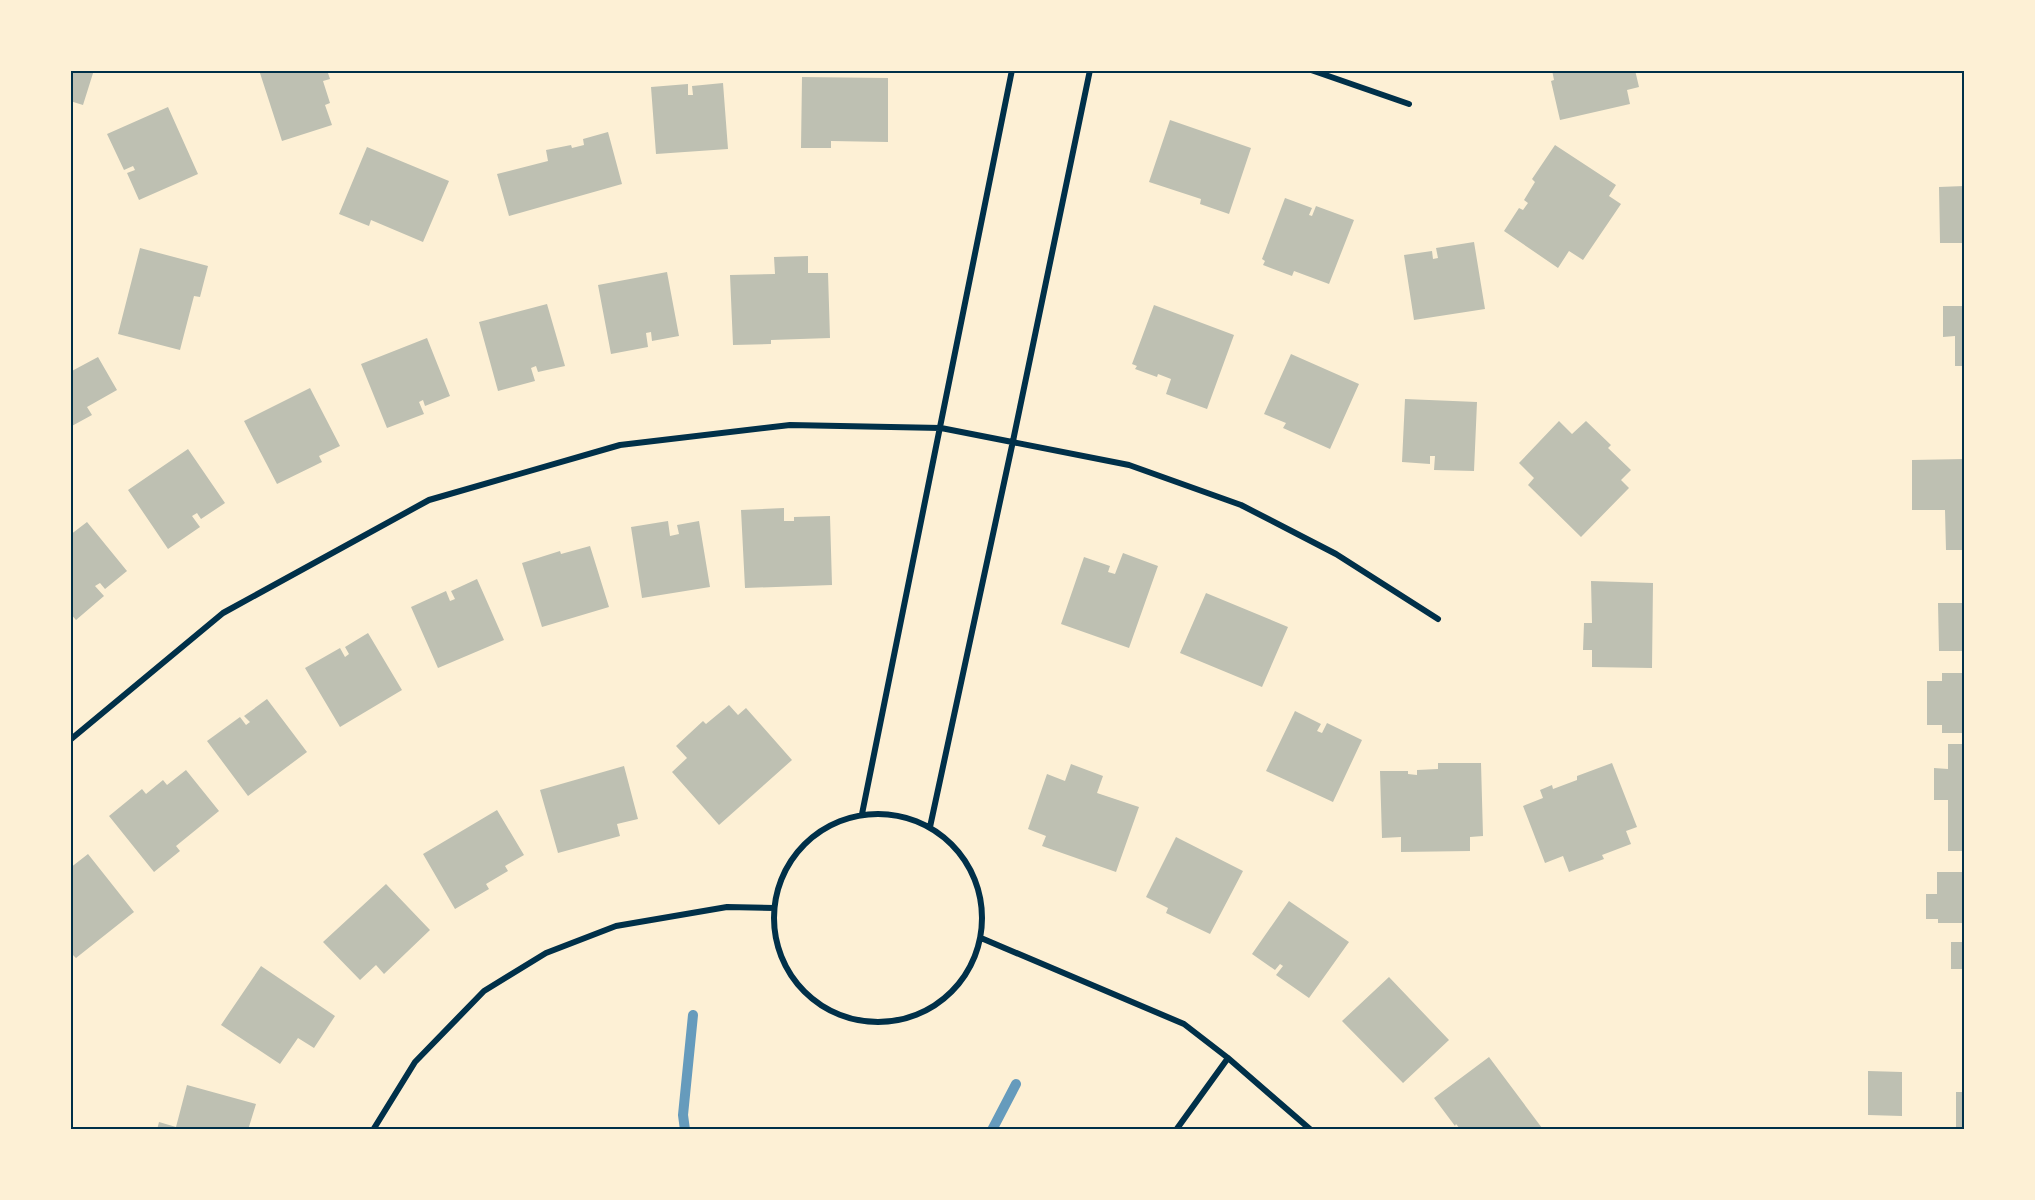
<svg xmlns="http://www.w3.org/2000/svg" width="2035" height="1200" font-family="Merriweather,serif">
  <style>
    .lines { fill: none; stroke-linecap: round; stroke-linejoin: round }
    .stream { stroke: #669bbc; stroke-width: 10 }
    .building { fill: #bec0b2 }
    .minor { stroke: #003049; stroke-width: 6 }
    .neatline { fill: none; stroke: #003049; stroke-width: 2 }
  </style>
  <rect width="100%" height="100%" fill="#fdf0d5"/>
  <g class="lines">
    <path class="stream" d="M685 1130 683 1115 693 1015
      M992 1130 1016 1084"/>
  </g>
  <path class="building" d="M70 70H94L83 105 70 101Z
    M259 70H327L330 79 323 81 330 103 325 105 332 125 282 141Z
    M1552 70H1635L1639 87 1627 90 1630 104 1560 120 1551 81 1554 80Z
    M802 77 888 78V142L831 141V148H801Z
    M723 83 728 149 656 154 651 87 688 84V95H693L692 86Z
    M168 107 198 174 139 200 127 173 135 170 133 166 124 170 107 134Z
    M1170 120 1251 148 1229 214 1200 204 1201 199 1149 182Z
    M608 132 622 184 509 216 497 174 548 161 546 150 571 145 572 148 584 145 583 139Z
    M1555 145 1616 185 1609 196 1621 204 1583 260 1569 251 1558 268 1504 231 1519 208 1523 210 1528 203 1524 200 1535 182 1532 179Z
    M367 147 449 181 423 242 371 220 369 226 339 214Z
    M1964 186V243H1940L1939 187Z
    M1285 198 1312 208 1309 215 1312 216 1316 206 1354 220 1329 284 1294 271 1292 276 1263 265 1265 261 1262 259Z
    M1474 242 1485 309 1414 320 1404 255 1432 251 1433 259 1438 258 1436 248Z
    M140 248 208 266 200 297 194 296 180 350 118 334Z
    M808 256V273H828L830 338 771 340V344L733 345 730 275 775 274 774 257Z
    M667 272 679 336 652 341 651 332 646 333 648 347 611 354 598 285Z
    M547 304 565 366 538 372 536 366 531 368 535 381 498 391 479 322Z
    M1154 305 1234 335 1207 409 1166 394 1171 379 1158 374 1157 377 1135 369 1137 366 1132 364Z
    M1943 306H1964V366H1955V336L1943 337Z
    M427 338 450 396 425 406 423 400 419 402 424 414 387 428 361 364Z
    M1291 354 1359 384 1330 449 1283 428 1286 423 1264 414Z
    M98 357 117 390 87 407 92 415 70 427V372Z
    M310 388 340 446 319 456 322 462 277 484 244 421Z
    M1405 399 1477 402 1474 471 1434 470 1435 456H1430V464L1402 462Z
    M1559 421 1572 434 1586 421 1611 445 1608 448 1631 470 1621 480 1629 488 1581 537 1528 485 1534 478 1519 463Z
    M188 449 225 503 201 519 197 513 192 516 200 527 168 549 128 490Z
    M1964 459V550H1946L1945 510H1912V460Z
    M784 508V521H794V517L830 516 832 585 745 588 741 510Z
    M668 521 670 536 679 534 677 525 699 521 710 587 642 598 631 527Z
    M87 522 127 571 105 589 100 583 95 586 104 596 76 620 70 613V535Z
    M590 546 609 607 542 627 522 563 560 551 561 554Z
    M1123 553 1158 566 1129 648 1061 624 1084 557 1110 566 1108 572 1115 574Z
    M477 579 504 640 438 668 411 607 446 591 450 601 455 599 451 591Z
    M1591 581 1653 583 1652 668 1592 667V650H1583L1584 623H1592Z
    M1206 593 1288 627 1262 687 1180 653Z
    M1938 603H1964V651H1939Z
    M368 633 402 690 340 727 305 668 340 648 345 657 349 654 345 647Z
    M1942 673H1964V733H1942V725H1927V681H1942Z
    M267 699 307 752 248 796 207 741 240 717 246 725 250 722 244 716Z
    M729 705 738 715 746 708 792 760 719 825 672 772 687 758 676 746 703 721 706 724Z
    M1295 711 1321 724 1317 731 1322 733 1327 723 1362 740 1333 802 1266 771Z
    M1948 744H1964V851H1948V800H1934V768L1948 769Z
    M1438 763H1481L1483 836 1470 837V851L1401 852V837L1382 838 1380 771H1408V774L1417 775V770L1438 769Z
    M1612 763 1637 827 1626 831 1631 844 1602 855 1604 859 1569 872 1563 856 1545 863 1523 806 1543 798 1540 790 1552 785 1553 789 1577 780V776Z
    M1071 764 1103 776 1097 793 1139 807 1116 872 1042 846 1046 836 1028 829 1047 774 1065 781Z
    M624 766 638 819 617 824 620 836 558 853 540 790Z
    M186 770 219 811 176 846 180 851 154 872 109 816 142 789 146 794 163 780 167 785Z
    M497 810 524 855 505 866 508 871 486 884 489 889 455 909 423 854Z
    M1176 837 1243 871 1210 934 1166 913 1168 908 1146 897Z
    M88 854 134 912 76 958 70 952V868Z
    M1937 872H1964V923H1938V919H1926V894H1937Z
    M386 884 430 930 384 974 376 965 360 980 323 942Z
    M1289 901 1349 942 1309 998 1276 975 1283 966 1280 964 1275 970 1252 954Z
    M1951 942H1964V969H1951Z
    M261 966 335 1016 314 1048 298 1038 280 1064 221 1025Z
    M1389 977 1449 1040 1403 1083 1342 1021Z
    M1489 1057 1542 1128 1540 1130H1461L1456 1124 1455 1126 1434 1098Z
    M1868 1071 1902 1072V1116L1868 1115Z
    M187 1085 256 1104 248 1130H157L159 1122 176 1127Z
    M1956 1092H1964V1130H1956Z"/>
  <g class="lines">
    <path class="minor" d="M1311 70 1409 104
      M70 740 223 613 429 500 620 445 790 425 941 428 1129 465 1241 505 1336 554 1438 619
      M862 814 1012 70
      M774 918a104 104 0 1 1 208 0a104 104 0 1 1-208 0Z
      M930 827 1013 441 1090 70
      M981 938 1184 1024 1228 1058 1311 1130
      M373 1130 415 1062 484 991 546 953 616 926 727 907 774 908
      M1176 1130 1228 1058"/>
  </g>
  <rect width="2035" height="1200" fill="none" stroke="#fdf0d5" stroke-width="144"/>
  <rect x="72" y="72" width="1891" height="1056" class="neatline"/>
</svg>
